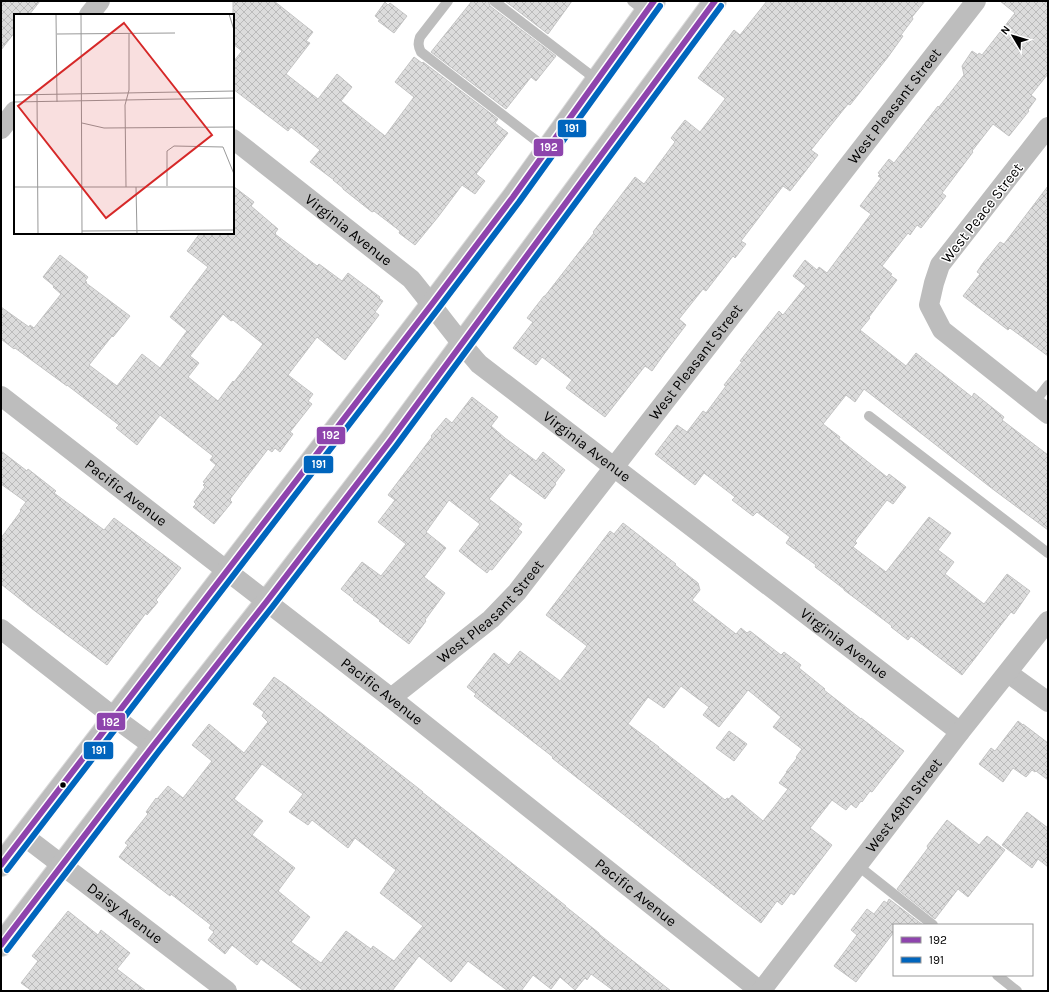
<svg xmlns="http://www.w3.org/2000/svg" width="1049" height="992" font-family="Karla,sans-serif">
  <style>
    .building { fill: url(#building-cross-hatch); stroke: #c4c4c4; fill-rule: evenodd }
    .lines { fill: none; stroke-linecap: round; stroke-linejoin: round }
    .primary-casing { stroke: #dbdbdb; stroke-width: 24 }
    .lane { stroke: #bdbdbd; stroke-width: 10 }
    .street { stroke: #bdbdbd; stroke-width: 20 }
    .primary { stroke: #bdbdbd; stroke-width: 22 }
    .bus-1-casing { stroke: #fff; stroke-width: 9 }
    .bus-2-casing { stroke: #fff; stroke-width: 9 }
    .bus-1 { stroke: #8e44ad; stroke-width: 6 }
    .bus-2 { stroke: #0065bd; stroke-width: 6 }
    .bus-dot { fill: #000; stroke: #fff; stroke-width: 1.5 }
    .labels { text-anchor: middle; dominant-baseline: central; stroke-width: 3; stroke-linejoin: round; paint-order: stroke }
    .street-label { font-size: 15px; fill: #000; stroke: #fff }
    .inset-road { fill: none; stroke: #999; stroke-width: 1 }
    .view { fill: #d62828; fill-opacity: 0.15; stroke: #d62828; stroke-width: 2 }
    .inset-edge { fill: none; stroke: #000; stroke-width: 2 }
    .line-badge { stroke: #fff; stroke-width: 1.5 }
    .badge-label { font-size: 11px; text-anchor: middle; font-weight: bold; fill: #fff }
  </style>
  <defs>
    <pattern id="building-cross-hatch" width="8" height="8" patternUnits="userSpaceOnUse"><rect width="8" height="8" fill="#dcdcdc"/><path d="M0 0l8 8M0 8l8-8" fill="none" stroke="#bbb"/></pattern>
  </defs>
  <rect width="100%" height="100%" fill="#fff"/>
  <path class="building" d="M1 1H40L29 15H15V32L1 50Z
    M233 1H274L313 32 306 41 310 43 286 74 318 99 337 74 352 87 341 101 385 136 414 97 395 82 414 57 422 63 423 62 498 119 495 123 508 133 476 174 485 181 475 194 462 185 438 217 415 245 399 233 400 231 374 211 372 212 343 189V188L333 180H334L310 162 320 150 291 127 288 131 233 89V62L242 51 233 44Z
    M472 1H488L490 6 556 56 536 81 531 77 506 109 431 52Z
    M505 1H572L548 34Z
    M767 1H925L912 17 913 19 901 35 903 36 888 57 850 105 848 104 811 150 818 155 790 191 783 186 741 241 746 244 735 258 733 256 706 291 703 289 679 319 686 325 664 354 652 371 645 366 605 417 566 388 572 380 542 357 536 365 513 348 533 322 527 318 544 296H545L594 233 593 232 635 177 644 184 675 142 671 138 685 120 700 132 725 99V98L698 78 734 30 740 35Z
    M1000 1H1048V74L1031 95 1036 99 1028 110 1029 111 1009 136 993 124 972 151 973 152 942 193 946 196 921 228 917 225 910 235 908 233 882 266 892 274 890 275 897 280 869 317 870 318 860 330 906 366 916 353 972 397 974 393 1004 417 1002 420 1048 455V530L994 490 864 389 855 402 846 395 823 424 840 437 839 439 887 477 889 474 906 487 893 504 887 500 855 541 857 543 853 547 886 572 929 517 951 533 938 550 954 562 945 574 984 604 1007 574 1030 591 1014 614 1011 612 962 675 911 636 908 640 891 627 892 626 844 590V589L815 567 816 565 786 543 790 537 757 512 753 516 732 500 735 497 704 473 695 485 655 454 677 425 687 432 703 411 706 413 726 386 724 385 742 362 740 361 779 311 783 315 806 286 793 276 805 260 817 270 819 267 827 273 871 214 860 206 881 178 878 176 880 174 878 173 889 159 894 163 938 106 939 107 964 75 962 66 972 51 978 55 979 53 982 55 1015 13Z
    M385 2 388 5 390 3 407 16 394 33 378 21 380 20 375 16Z
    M233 186 254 202 251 206 278 229 275 233H276L275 234 317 266 319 264 342 281 348 273 380 297 379 298 383 301 375 312 379 315 345 360 317 337 288 375 313 394 308 401 312 404 290 432 293 434 280 452 275 448 272 452 268 449 230 499H231L230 500 232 502 214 524 193 507 196 504 194 502 205 487 203 485 205 483 203 482 216 465 210 460 213 456 160 415 137 445 116 428 119 425 67 385V386L15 348 14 349 1 339V307L29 327 30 325 34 328 61 294 53 287 54 286 43 277 60 255 88 277 85 281 87 282 86 283 130 316 113 337 112 336 89 365 117 386 142 354 160 368 187 331 170 317 208 267 187 251 200 233H233ZM223 314 231 321 233 320 263 344 234 382 233 381 218 401 188 377 199 363 190 356Z
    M1048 186V356L1010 328 1008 330 963 296 980 274 977 272 983 263 1000 242 1004 244Z
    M472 397 498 417 491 426 505 438 536 461 543 452 565 470 555 483 556 484 545 499 510 473 489 499 522 524 518 529 522 532 492 570 490 569 487 573 459 551 480 524 449 500 426 532 446 548 424 577 445 593 425 620 426 621 409 644 379 621 380 620 353 600 354 599 341 589 362 562 381 576 406 544 378 522 395 500 388 495 432 437 431 436 446 418 452 423Z
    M1 451 27 471 28 469 56 491 54 493 104 530 114 518 181 568 156 600 158 602 147 615 146 613 107 665 35 611 1 584V538L21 511 20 510 26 502 1 484Z
    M623 523 627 526 676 564 675 565 698 583 700 590 692 600 736 634 741 628 747 633 750 631 781 655 784 652 801 665 799 668 825 689 824 690 861 719V718L904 751 872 792 870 791 862 802 861 801 856 808 851 804 846 810 832 800 810 828 832 845 794 895 791 893 782 905 777 901 761 923 552 758 553 757 474 696 476 694 467 687 494 653 509 665 520 651 560 681 587 646 546 615 610 531 614 534ZM681 686 709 707 703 715 719 727 748 690 781 717 773 727 802 749 796 757 797 758 786 772H787L779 783 788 789 763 821 732 795 729 799 727 798 725 800 658 747H659L628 724 648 697 664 708Z
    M274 677 287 686 418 788 423 792H422L566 906H565L599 933V934L671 991H614L591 974 587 980 585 978 575 990 560 977 551 989 533 975 521 991H508L468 961 451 982 419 956 392 991H304L261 959 257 965 232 945 225 954 208 940 214 932 209 928 211 925 171 894 170 896 119 857 128 845 125 843 148 814 146 812 156 798 157 799 168 786 183 798 212 761 192 745 209 724 244 753 268 722 262 716 264 712 253 704ZM262 764 303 794 289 812 308 825 312 820 348 848 355 838 396 870 380 893 423 926 394 961 373 946 371 949 346 931 321 963 291 942 310 917 278 891 295 868 252 835 263 821 234 799Z
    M1018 721 1023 725V724L1048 743V780L1036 771 1035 772 1032 770 1026 777 1013 768 1003 782 979 764 991 748 995 751Z
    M729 731 747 744 734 761 716 748Z
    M1027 812 1048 828V867L1038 859 1032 868 1002 845Z
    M947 820 979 845 987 836 1005 850 968 897 958 889 935 919 897 889 928 848 927 846Z
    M889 899 923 925H894V932L856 982 834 966 857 935 851 930 867 909 874 914 884 901 887 903Z
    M68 911 98 935 101 930 130 953 117 969 146 991H32L21 983 38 961 32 956Z"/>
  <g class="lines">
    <defs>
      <path id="primary" d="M1 865 432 304 513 197 597 80 654 1
        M1 945 153 746 267 601 390 441 715 1"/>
    </defs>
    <use href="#primary" class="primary-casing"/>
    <path class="lane" d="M448 1 420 37C418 43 418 46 421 52L547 149
      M494 1 597 80
      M632 1 646 12
      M1034 403 1048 385
      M869 416 1048 553
      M857 865 933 925
      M997 975 1017 991"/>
    <g class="street">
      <path d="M89 15 100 1"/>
      <path d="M1048 127 940 265 934 283 929 305 942 330 1048 414"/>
      <path d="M1 129 15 111"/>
      <path id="s1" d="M233 139 411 279C434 307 455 337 479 364L960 732"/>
      <path id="s2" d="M1 396 391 698 760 991"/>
      <path d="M1 629 115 718 153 746"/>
      <path d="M1008 673 1048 702"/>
      <path id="s3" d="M391 698 491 619 517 592 976 1"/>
      <path id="s4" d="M24 836 227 991"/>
      <path id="s5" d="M761 991 960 732 1048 621"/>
    </g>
    <use href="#primary" class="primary"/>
    <defs>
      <path id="bus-1" d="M1 865 432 304 513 197 654 1
        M1 945 153 746 267 601 390 441 715 1"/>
      <path id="bus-2" d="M7 870 438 309 519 202 660 6
        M7 950 159 751 273 606 396 446 721 6"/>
    </defs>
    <use href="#bus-1" class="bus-1-casing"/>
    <use href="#bus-2" class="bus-2-casing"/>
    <use href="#bus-1" class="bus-1"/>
    <use href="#bus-2" class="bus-2"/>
  </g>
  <circle class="bus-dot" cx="63" cy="785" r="3.5"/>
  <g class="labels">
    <g class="street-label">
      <text stroke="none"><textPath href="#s3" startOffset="780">West Pleasant Street</textPath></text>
      <text transform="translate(982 213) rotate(-52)">West Peace Street</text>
      <text stroke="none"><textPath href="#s1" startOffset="147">Virginia Avenue</textPath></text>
      <text stroke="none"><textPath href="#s3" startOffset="456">West Pleasant Street</textPath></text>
      <text stroke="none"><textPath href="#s1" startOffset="471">Virginia Avenue</textPath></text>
      <text stroke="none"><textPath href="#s2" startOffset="158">Pacific Avenue</textPath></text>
      <text stroke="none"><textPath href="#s3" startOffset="132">West Pleasant Street</textPath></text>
      <text stroke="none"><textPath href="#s1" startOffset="795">Virginia Avenue</textPath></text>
      <text stroke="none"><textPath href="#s2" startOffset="482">Pacific Avenue</textPath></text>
      <text stroke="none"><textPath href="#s5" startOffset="234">West 49th Street</textPath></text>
      <text stroke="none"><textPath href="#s2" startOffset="806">Pacific Avenue</textPath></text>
      <text stroke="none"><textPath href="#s4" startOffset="127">Daisy Avenue</textPath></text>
    </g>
  </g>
  <g transform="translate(14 14)">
    <rect width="220" height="220" fill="#fff"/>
    <path class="inset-road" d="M42 0 43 88M67 0 68 220M215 0 220 16M43 20 161 19M0 81 220 77M23 81 24 220M0 88 220 84M68 109 90 114 220 113M153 172V137L160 132 209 133 220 160M0 173H220M112 173 111 91 115 76V20M122 173 123 220M68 217 220 216"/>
    <path class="view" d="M110 9 198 121 92 204 4 92Z"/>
    <rect width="220" height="220" class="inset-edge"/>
  </g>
  <g class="line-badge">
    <rect x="557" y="119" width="30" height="19" rx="4" fill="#0065bd"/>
    <rect x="533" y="138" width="31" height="19" rx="4" fill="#8e44ad"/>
    <rect x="316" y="426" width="30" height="19" rx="4" fill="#8e44ad"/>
    <rect x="303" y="455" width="31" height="19" rx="4" fill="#0065bd"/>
    <rect x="96" y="712" width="30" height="19" rx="4" fill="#8e44ad"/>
    <rect x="83" y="741" width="31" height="19" rx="4" fill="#0065bd"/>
  </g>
  <g class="badge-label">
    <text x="572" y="132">191</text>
    <text x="549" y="151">192</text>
    <text x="331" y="439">192</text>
    <text x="319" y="468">191</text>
    <text x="111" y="726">192</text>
    <text x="99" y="754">191</text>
  </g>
  <rect width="1049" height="992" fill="none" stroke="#000000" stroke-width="4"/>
  <rect x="893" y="924" width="140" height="52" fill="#ffffff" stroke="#999999"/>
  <rect x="901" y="937" width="20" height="6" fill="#8e44ad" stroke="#999999"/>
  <text x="929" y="944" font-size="12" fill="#000000">192</text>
  <rect x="901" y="957" width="20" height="6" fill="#0065bd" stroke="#999999"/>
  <text x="929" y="964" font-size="12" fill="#000000">191</text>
  <g transform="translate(1013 36) rotate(308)" stroke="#ffffff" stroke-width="3" paint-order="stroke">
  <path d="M0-3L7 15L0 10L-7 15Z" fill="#000000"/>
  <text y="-6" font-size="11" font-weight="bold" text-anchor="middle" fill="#000000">N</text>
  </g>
</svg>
